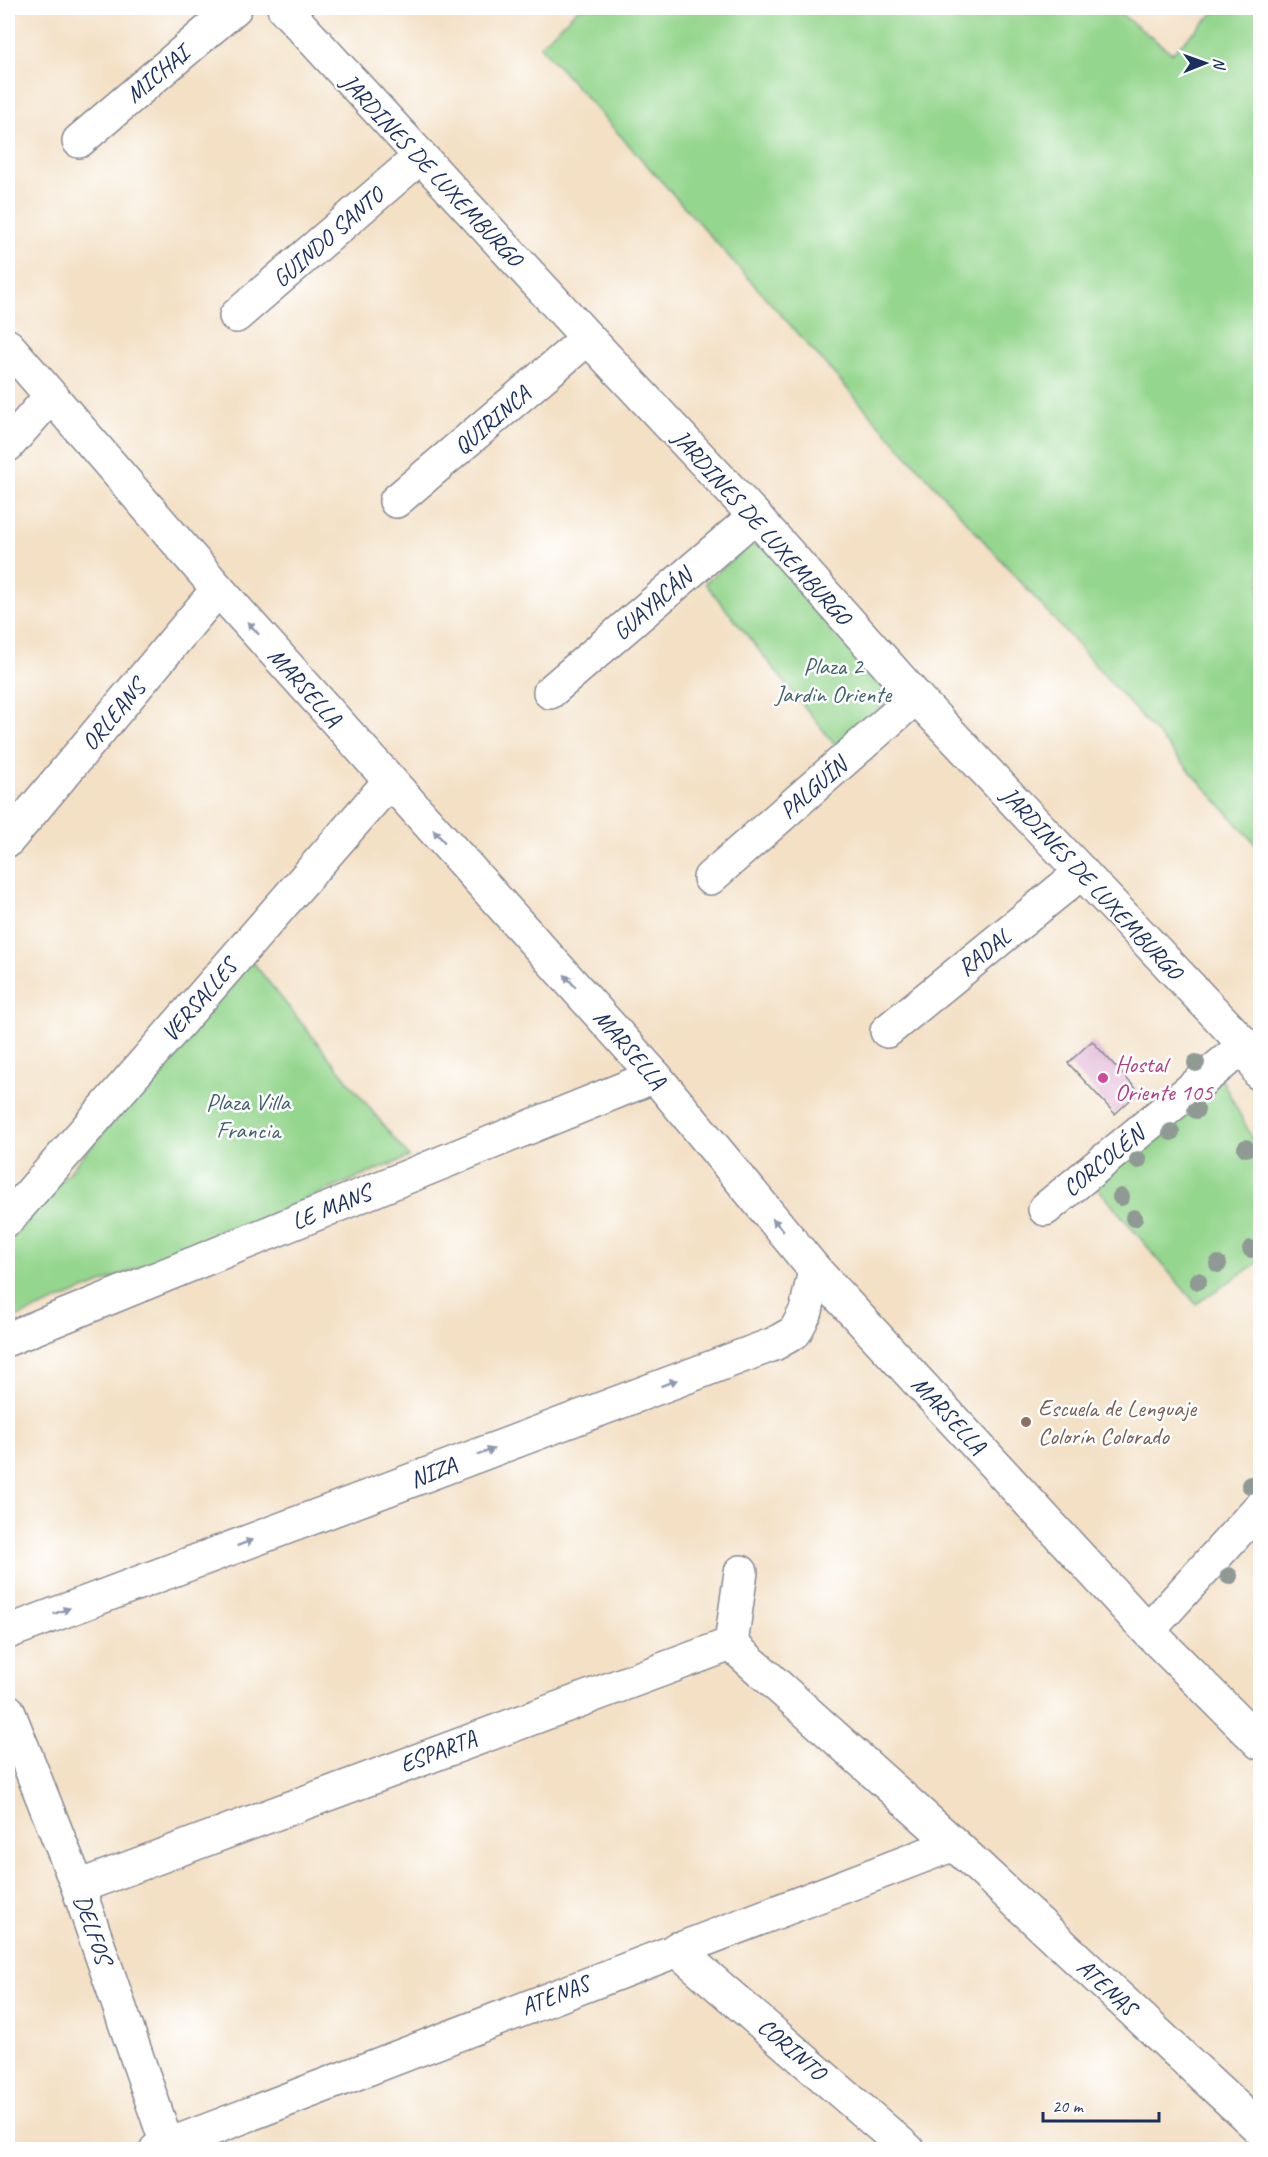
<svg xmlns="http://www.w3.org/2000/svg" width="1268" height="2157" font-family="Caveat,sans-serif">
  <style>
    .green { fill: #94d68d; stroke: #588276; stroke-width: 1.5 }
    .building { fill: #ddaace }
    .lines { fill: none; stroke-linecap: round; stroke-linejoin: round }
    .minor-casing { stroke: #878892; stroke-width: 36 }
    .tertiary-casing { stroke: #878892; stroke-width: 36 }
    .minor { stroke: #fff; stroke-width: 33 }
    .tertiary { stroke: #fff; stroke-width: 33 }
    .tree { fill: #909a94 }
    .oneway { fill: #8d97ae }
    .hotel-dot { fill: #d1479c; stroke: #fff; stroke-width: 2 }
    .education-dot { fill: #8d6e63; stroke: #fff; stroke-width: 2 }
    .labels { text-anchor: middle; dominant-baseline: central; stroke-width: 5; stroke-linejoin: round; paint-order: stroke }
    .street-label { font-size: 24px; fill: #1b2f5e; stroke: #fff }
    .park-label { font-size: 24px; fill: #3f616c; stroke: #fff }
    .hotel-label { font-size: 24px; fill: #b23c85; stroke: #fff; text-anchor: start }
    .education-label { font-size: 24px; fill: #785e54; stroke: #fff; text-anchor: start }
  </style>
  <rect width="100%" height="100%" fill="#fff"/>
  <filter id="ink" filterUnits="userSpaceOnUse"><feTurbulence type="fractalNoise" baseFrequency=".0167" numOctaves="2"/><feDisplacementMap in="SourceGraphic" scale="12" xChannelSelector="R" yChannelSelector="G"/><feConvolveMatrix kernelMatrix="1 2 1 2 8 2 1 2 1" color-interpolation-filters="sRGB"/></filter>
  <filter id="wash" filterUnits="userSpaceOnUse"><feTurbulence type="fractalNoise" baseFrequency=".008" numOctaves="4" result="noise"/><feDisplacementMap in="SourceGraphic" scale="24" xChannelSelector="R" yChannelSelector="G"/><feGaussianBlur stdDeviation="1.35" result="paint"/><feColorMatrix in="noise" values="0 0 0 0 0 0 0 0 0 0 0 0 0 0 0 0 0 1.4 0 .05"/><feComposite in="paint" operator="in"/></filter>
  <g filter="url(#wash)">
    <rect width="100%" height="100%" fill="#f3e0c5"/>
    <path class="green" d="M579 8H1113L1172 53 1219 8H1260V849L540 46Z
      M759 537 899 694 836 746 705 583Z
      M251 960 409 1157 8 1321V1243Z
      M1220 1076 1260 1153V1261L1196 1304 1096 1186Z"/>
    <g id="blocks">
      <path class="building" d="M1092 1041 1139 1092 1115 1114 1068 1063Z"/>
    </g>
  </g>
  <g filter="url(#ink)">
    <use href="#blocks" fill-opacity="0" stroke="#878892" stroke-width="1.5"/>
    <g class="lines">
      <defs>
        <path id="minor" d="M79 141 235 8
          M236 316 420 157
          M8 445 50 397
          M396 501 588 338
          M550 692 755 516
          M8 840 218 589
          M710 878 916 697
          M887 1031 1082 872
          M1045 1209 1245 1045
          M8 1219 390 781
          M815 1270 1148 1631 1260 1743
          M8 1339 655 1076
          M1148 1631 1260 1507
          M731 1644 954 1844
          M78 1887 731 1644 741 1572
          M676 1949 908 2150
          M156 2150 954 1844 1260 2129"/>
        <path id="tertiary" d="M284 8 588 338 755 516 916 697 1245 1045 1260 1074
          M8 346 218 589 655 1076 815 1270 806 1311 795 1332 774 1344 8 1632
          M8 1711 78 1887 169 2150"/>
      </defs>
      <use href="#minor" class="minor-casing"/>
      <use href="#tertiary" class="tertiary-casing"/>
      <use href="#minor" class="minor"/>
      <use href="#tertiary" class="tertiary"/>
    </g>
    <g class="tree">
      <circle cx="1196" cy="1063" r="9"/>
      <circle cx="1196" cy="1110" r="9"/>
      <circle cx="1171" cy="1132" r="9"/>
      <circle cx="1246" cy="1148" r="9"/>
      <circle cx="1138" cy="1160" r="9"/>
      <circle cx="1121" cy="1197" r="9"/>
      <circle cx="1134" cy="1218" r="9"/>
      <circle cx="1251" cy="1249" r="9"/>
      <circle cx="1218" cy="1264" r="9"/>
      <circle cx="1198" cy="1281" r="9"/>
      <circle cx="1250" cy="1485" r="9"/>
      <circle cx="1229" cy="1576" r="9"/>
    </g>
    <defs><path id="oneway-solid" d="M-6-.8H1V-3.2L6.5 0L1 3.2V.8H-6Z" transform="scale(1.5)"/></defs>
    <g class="oneway">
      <use href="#oneway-solid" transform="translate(253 628) rotate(-132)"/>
      <use href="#oneway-solid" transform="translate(439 836) rotate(-132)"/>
      <use href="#oneway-solid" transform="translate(570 981) rotate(-132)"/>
      <use href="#oneway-solid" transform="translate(778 1225) rotate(-130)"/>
      <use href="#oneway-solid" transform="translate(669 1383) rotate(-21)"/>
      <use href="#oneway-solid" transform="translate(486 1452) rotate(-21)"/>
      <use href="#oneway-solid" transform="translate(245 1543) rotate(-21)"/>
      <use href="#oneway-solid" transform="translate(62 1611) rotate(-21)"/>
    </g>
  </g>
  <circle class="hotel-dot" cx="1103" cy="1078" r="6"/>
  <circle class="education-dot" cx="1026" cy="1422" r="6"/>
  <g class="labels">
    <g class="street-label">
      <text transform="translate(157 74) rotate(-40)">MICHAI</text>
      <text transform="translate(432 170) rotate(47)">JARDINES DE LUXEMBURGO</text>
      <text transform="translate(328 237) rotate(-41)">GUINDO SANTO</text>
      <text transform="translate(492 420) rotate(-40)">QUIRINCA</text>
      <text transform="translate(762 527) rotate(48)">JARDINES DE LUXEMBURGO</text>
      <text transform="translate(652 604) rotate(-41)">GUAYACÁN</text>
      <text transform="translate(305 687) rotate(48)">MARSELLA</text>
      <text transform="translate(113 715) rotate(-50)">ORLEANS</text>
      <text transform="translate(813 788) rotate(-41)">PALGUÍN</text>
      <text transform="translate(1092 883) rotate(47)">JARDINES DE LUXEMBURGO</text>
      <text transform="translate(984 952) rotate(-39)">RADAL</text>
      <text transform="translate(199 1000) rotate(-49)">VERSALLES</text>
      <text transform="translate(630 1049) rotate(49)">MARSELLA</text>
      <text transform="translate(1103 1161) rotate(-39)">CORCOLÉN</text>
      <text transform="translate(331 1207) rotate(-22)">LE MANS</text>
      <text transform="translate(949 1415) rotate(47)">MARSELLA</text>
      <text transform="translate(433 1472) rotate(-21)">NIZA</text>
      <text transform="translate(438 1751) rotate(-21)">ESPARTA</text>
      <text transform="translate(93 1929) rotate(71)">DELFOS</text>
      <text transform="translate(1107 1987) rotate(43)">ATENAS</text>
      <text transform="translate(555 1995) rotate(-21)">ATENAS</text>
      <text transform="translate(792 2049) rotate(41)">CORINTO</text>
    </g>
    <g class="park-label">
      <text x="833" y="666">Plaza 2<tspan x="833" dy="28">Jardin Oriente</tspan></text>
      <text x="248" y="1102">Plaza Villa<tspan x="248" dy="28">Francia</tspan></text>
    </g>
    <g class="hotel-label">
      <text x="1115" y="1064">Hostal<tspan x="1115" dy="28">Oriente 105</tspan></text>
    </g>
    <g class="education-label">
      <text x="1038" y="1408">Escuela de Lenguaje<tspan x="1038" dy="28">Colorín Colorado</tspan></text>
    </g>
  </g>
  <rect width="1268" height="2157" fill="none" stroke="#fff" stroke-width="30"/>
  <g transform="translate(1205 63) rotate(89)" stroke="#ffffff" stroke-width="4.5" paint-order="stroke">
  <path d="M0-4.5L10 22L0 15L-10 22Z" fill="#1b2f5e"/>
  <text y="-9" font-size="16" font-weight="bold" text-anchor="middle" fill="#1b2f5e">N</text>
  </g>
  <path d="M1043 2112v9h116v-9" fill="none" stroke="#1b2f5e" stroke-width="3"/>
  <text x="1052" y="2112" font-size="18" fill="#1b2f5e" stroke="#ffffff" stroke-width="4.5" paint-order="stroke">20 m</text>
</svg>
